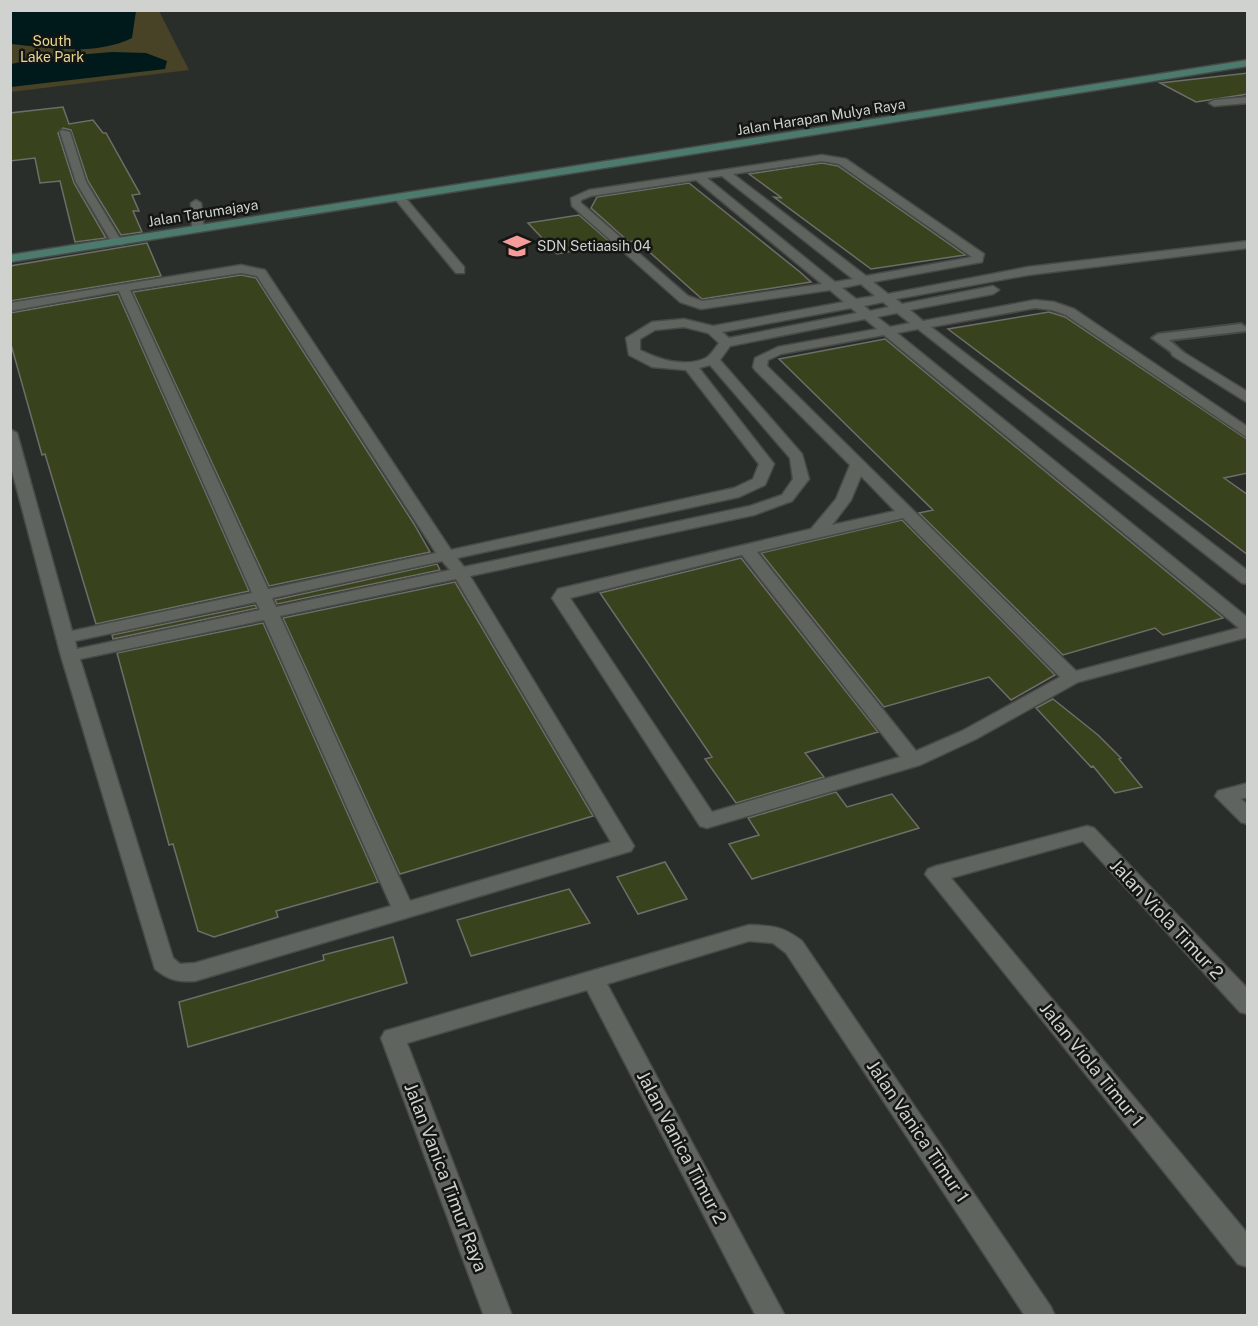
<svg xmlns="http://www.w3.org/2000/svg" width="1258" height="1326" font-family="'Public Sans',sans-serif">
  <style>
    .green { fill: #484226 }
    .water { fill: #00191b }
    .building { fill: #38431d; stroke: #6c6f68; stroke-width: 1.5 }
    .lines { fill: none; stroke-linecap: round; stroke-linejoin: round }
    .lane-casing { stroke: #474b48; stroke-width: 4 }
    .street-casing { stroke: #474b48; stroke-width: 3 }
    .secondary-casing { stroke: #474b48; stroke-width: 3 }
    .lane { fill: #5f645f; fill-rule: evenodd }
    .street { fill: #5f645f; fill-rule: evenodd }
    .secondary { fill: #4c7a6d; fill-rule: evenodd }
    .labels { text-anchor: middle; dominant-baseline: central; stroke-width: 5; stroke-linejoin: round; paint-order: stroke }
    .far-park-label { font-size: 14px; fill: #e8d992; stroke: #141614 }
    .far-street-label { font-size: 14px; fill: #cfd2cf; stroke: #141614 }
    .far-poi-label { font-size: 14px; fill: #cfd2cf; stroke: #141614; text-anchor: start }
    .near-street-label { font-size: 18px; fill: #cfd2cf; stroke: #141614 }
  </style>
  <rect width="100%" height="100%" fill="#2a2e2a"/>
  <path class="green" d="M10 11H159L189 70 11 92Z"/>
  <path class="water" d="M10 11 11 10 136 11 132 38C95 56 51 48 11 44Z
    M112 52 146 53 167 61 165 69 11 87V64L41 58Z"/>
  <path class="building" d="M1248 73V94L1196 102 1160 83Z
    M63 107 69 124 93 120 103 133H106L140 194 132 195 139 211H133L142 232 121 235 88 181 71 130 63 128 58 133 74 183 106 238 75 242 60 181 40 183 35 158 10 161V113Z
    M822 163 838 166 965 255 871 269 774 197 782 198 749 174Z
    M689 183 800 272 811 282 702 299 636 240 629 242 591 208 597 197Z
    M579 215 612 244 557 254 528 223Z
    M147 243 161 276 10 301V266Z
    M241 275 256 278 414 524 430 552 269 586 133 292Z
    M118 294 249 591 96 624 45 454 42 455 10 341V313Z
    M1049 312 1065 317 1248 440V473L1224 478 1248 495V555L948 329Z
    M885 339 1223 618 1163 635 1155 628 1063 655 919 513 933 510 779 359Z
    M902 520 1055 675 1011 700 989 677 884 707 761 553Z
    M741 558 878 732 805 753 824 777 736 803 705 759 712 757 600 593Z
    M437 564 440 570 277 604 275 600Z
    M455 582 593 816 400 874 283 618Z
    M255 605 257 608 113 639 112 635Z
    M263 623 378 882 276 911 278 917 214 937 198 931 173 844 169 845 117 653Z
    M1053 699 1098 735 1121 758 1119 759 1142 787 1115 793 1093 766 1091 767 1036 708Z
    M836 792 847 807 892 794 919 828 752 879 729 844 759 835 748 818Z
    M665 862 687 899 638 914 617 877Z
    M569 889 590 923 471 956 457 920Z
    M393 937 407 983 188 1047 179 1002 324 960 323 955Z"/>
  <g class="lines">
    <defs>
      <path id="lane" d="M1241 324 1247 328 1245 331 1169 340 1184 353 1178 357 1152 338 1158 334Z"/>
      <path id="street" d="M1248 97V103L1214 106 1209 103 1214 100Z
        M62 130 70 132 86 182 119 237 126 242 124 244 120 245 111 241 76 182 60 132Z
        M822 155 846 159 984 254 982 262 873 282 888 294 1028 267 1248 241V248L1028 275 896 299 902 304 993 286 999 290 993 294 910 310 923 321 1035 300 1054 302 1074 309 1248 427V438L1066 315 1052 310 1035 308 931 327 1248 571V584L1242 583 918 329 897 333 1248 618V637L1078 682 976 739 920 765 707 828 700 826 552 598 558 589 811 529 836 499 850 465 755 370 753 367 755 358 778 347 877 329 865 319 730 346 720 360 802 454 809 479 792 501 754 515 470 576 631 841 634 846 631 851 195 981C177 982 169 980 155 969L61 656 10 463V429L17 433 72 631 252 593 119 291 10 311V303L241 265 265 270 451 550 734 488 753 479 759 464 686 370 652 367 629 355 626 338 652 322 684 319 713 326 844 302 830 290 701 309 680 302 572 206 571 198 589 190ZM822 161 839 164 972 257 866 276 733 174ZM722 176 853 279 835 282 707 178ZM696 180 822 284 702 301 688 296 581 203V200L591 196ZM241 273 257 276 436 553 268 589 130 290ZM861 284 875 296 856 299 842 288ZM883 302 889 307 870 311 864 306ZM851 308 857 313 729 338 722 332ZM897 313 910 323 890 327 877 317ZM684 327 708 333 719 343C715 348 711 355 706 358 685 368 660 360 640 350V339L655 330ZM884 335 1239 628 1076 671 767 366 768 360 781 354ZM710 365 790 458 793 479 782 495 750 506 464 567 457 558 739 497 765 485 774 464 699 368ZM861 476 895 511 832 525 851 500ZM903 518 1060 677 962 731 916 751 757 552ZM742 555 900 757 712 812 570 598ZM442 561 450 570 276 607 272 598ZM456 579 611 842 410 901 280 616ZM256 602 260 610 77 649 75 641ZM264 620 391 906 195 963 180 964 173 958 80 659Z
        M399 194 403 195 464 267V273H456L395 199 394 197Z
        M196 200 201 203 204 229 198 232 192 229 191 203Z
        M1178 349 1248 392V403L1173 356 1171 353 1173 350Z
        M1248 783V797L1241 799 1248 805V824L1241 822 1215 796 1218 791Z
        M1087 826 1094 828 1248 989V1014L1240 1012 1083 841 951 878 1248 1234V1267L1238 1264 925 874 928 869 936 866Z
        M749 925C773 926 782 926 802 941L1051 1307 1055 1316H1025L786 953 773 943 749 941 607 984 785 1316H756L587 990 407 1043 512 1316H484L381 1038 385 1031Z"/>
      <path id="secondary" d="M1248 60V66L10 262V255Z"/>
    </defs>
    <use href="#lane" class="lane-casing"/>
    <use href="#street" class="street-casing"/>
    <use href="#secondary" class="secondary-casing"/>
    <use href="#lane" class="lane"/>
    <use href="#street" class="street"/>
    <use href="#secondary" class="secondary"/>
  </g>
  <defs>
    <symbol id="school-bare" viewBox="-9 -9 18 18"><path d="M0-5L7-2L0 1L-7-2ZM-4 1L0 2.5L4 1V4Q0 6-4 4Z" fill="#f59b99" stroke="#141614" stroke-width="2.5" paint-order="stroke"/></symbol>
  </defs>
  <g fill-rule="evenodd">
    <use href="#school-bare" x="498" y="227" width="38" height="38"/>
  </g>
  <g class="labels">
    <g class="far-park-label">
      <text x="52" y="41">South<tspan x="52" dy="16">Lake Park</tspan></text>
    </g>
    <g class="far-street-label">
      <text transform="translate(821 117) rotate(-9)">Jalan Harapan Mulya Raya</text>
      <text transform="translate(203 213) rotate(-9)">Jalan Tarumajaya</text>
    </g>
    <g class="far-poi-label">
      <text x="537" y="246">SDN Setiaasih 04</text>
    </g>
    <g class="near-street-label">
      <text transform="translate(1167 919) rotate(47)">Jalan Viola Timur 2</text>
      <text transform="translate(1092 1064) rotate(51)">Jalan Viola Timur 1</text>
      <text transform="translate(918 1131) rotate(56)">Jalan Vanica Timur 1</text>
      <text transform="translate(682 1147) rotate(62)">Jalan Vanica Timur 2</text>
      <text transform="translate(446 1177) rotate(69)">Jalan Vanica Timur Raya</text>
    </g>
  </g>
  <rect width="1258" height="1326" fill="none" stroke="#cfd2cf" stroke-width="24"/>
</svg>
